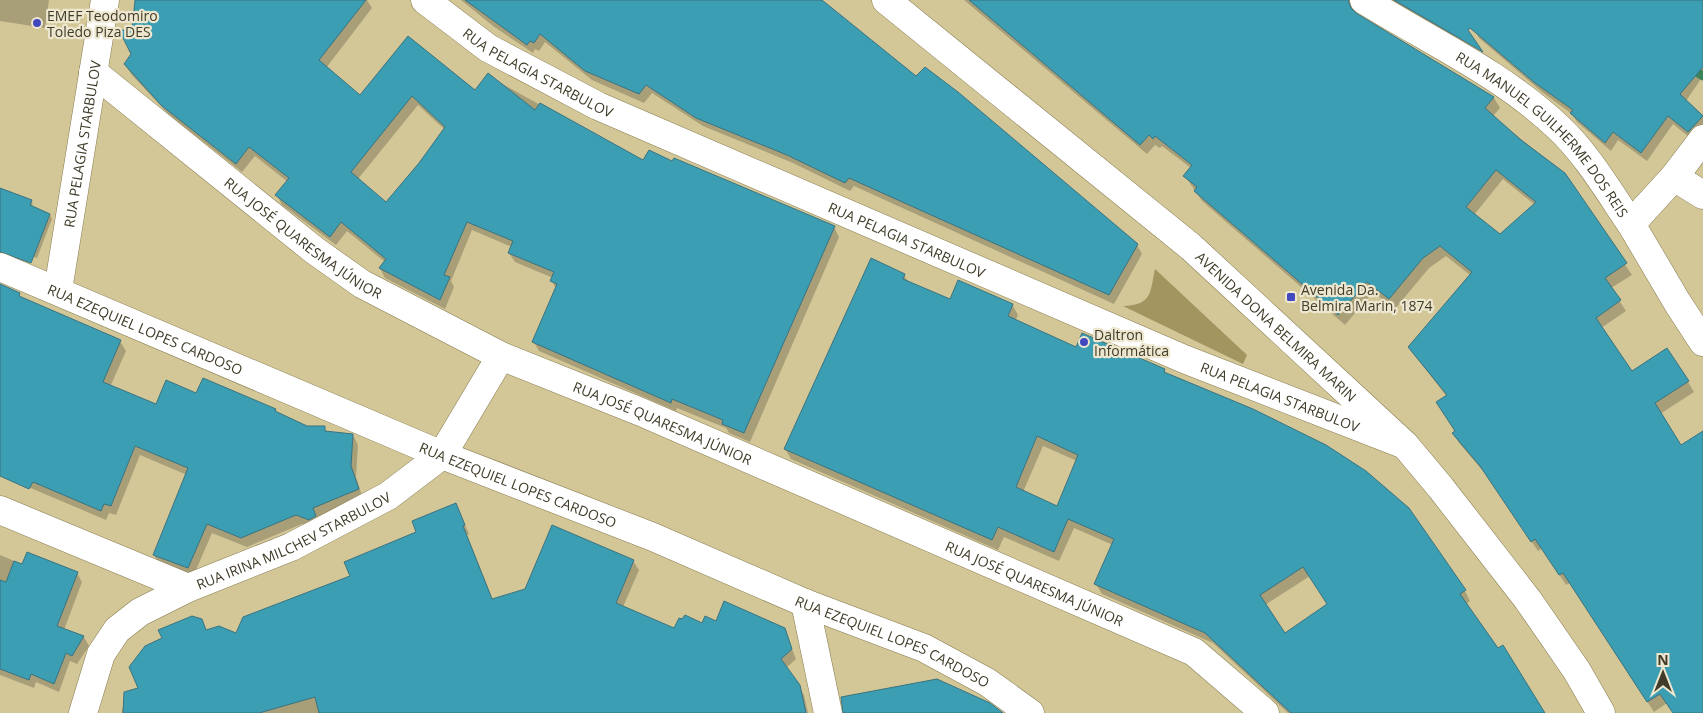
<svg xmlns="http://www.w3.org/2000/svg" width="1703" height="713" font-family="'Open Sans',sans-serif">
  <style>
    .green { fill: #a39560 }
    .shadow { fill: #0003; fill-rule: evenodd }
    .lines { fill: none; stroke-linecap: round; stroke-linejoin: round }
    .stream { stroke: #3e8259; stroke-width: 9 }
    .building { fill: #3b9eb3; stroke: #3a7380; fill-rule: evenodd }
    .street-casing { stroke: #877b4f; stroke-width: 29 }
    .primary-casing { stroke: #877b4f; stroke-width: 29 }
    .street { stroke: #fff; stroke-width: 28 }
    .primary { stroke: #fff; stroke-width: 28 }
    .poi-dot { fill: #4248bd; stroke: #eee7d0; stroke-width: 2 }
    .labels { text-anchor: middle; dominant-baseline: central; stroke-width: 4.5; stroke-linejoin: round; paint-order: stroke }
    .poi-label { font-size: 14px; fill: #413c29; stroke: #eee7d0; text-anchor: start }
    .street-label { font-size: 14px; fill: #413c29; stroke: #eee7d0 }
  </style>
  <rect width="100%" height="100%" fill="#d3c798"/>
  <path class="green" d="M1155 269 1247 355 1243 364 1123 306C1152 305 1150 293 1155 269Z"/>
  <path class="shadow" d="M0 0H49L45 28 0 21Z
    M136 0H367L372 8 326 68 360 96 475 92 488 76 643 162H673L834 227 839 237 750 442 729 433 726 428 677 408 676 411 539 351 534 342 556 289 552 281 553 278 515 262 509 253 512 247 472 230 451 281 454 287 445 309 385 278 380 268 385 262 347 231 336 245 282 205 277 195 288 182 255 156 242 172 169 115 131 74 125 64 133 54ZM418 105 444 129 420 164 387 204 358 179Z
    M461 0H820L916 78 1137 245 1142 254 1114 304 854 186 850 191 793 163 703 126 652 93 644 103 592 80 545 42 539 51 535 49 533 53 493 26Z
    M964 0H1359L1354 14 1439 71 1443 66 1494 98 1500 108 1493 116 1564 174 1632 275 1611 288 1626 311 1601 328 1631 372 1688 382 1694 392 1660 414 1681 447 1703 438V713H1674L1667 703 1654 712 1570 583 1566 585 1542 548 1538 551 1488 477 1460 444 1453 434 1456 431 1447 397 1409 347 1470 275 1446 256 1429 268 1395 309 1373 292 1345 325 1202 201 1185 176 1191 168 1162 146 1160 148 1155 145 1147 154ZM1503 179 1535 205 1500 235 1474 215Z
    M1381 0H1472L1453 40Z
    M1498 0H1703V76L1686 101 1703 115V130L1694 141 1673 124 1647 161 1618 140 1611 151 1577 122 1572 114 1542 92 1479 38 1474 29Z
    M0 188 32 201 33 208 50 215 52 219 37 258 0 244Z
    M904 275 909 283 951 300 1012 304 1018 315 1015 321 1077 348 1164 370 1166 374 1465 591 1470 601 1466 604 1544 713H1288L1213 643 1102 594 1096 584 1113 545 1074 528 1059 561 1004 537 998 550 791 459 785 449ZM1043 446 1077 461 1057 507 1023 492ZM1310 576 1329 605 1284 635 1265 605Z
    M0 293 120 341 126 351 110 387 157 406 197 394 275 410 278 414 307 427H324L327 433 353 435 358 445 356 477 363 499 315 529 302 524 247 547 212 533 193 577 160 565 154 555 187 475 140 455 116 515 109 513 106 520 0 475Z
    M456 504 469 534 467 535 493 600 633 561 639 570 623 607 675 630 716 622 784 629 796 659 786 668 804 695 808 713H122V709L139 688 201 620 207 631 237 634 351 577Z
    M0 555 24 565 77 573 82 582 64 630 84 637 89 646 77 664 70 661 59 692 36 682 34 688 0 675Z"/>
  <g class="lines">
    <path class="stream" d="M1689 67 1703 76"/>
  </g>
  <path class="building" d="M135 0H366L319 60 360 95 408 36 475 90 488 73 535 110 540 103 643 160 649 150 672 161 674 158 835 226 744 433 722 424 723 420 672 399 671 403 532 342 557 284 550 281 554 272 508 253 513 241 467 222 444 275 450 277 440 300 379 268 386 259 341 222 330 237 275 195 289 178 249 147 236 164 162 106 124 64 131 54 119 30H132ZM412 96 445 127 419 163 386 202 351 172Z
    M465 0H822L916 76 925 67 958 92 1138 244 1109 295 849 178 845 183 787 155 696 118 646 85 639 94 585 71 540 34 534 43 530 41 527 45Z
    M969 0H1348L1351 8 1356 13 1494 97 1485 108 1521 140 1565 173 1627 263 1605 278 1621 300 1596 318 1632 371 1667 348 1689 381 1655 403 1681 445 1703 431V713H1673L1660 694 1647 702 1563 573 1559 575 1535 539 1531 542 1480 466 1452 433 1455 431 1436 402 1447 395 1408 347 1472 272 1440 246 1423 258 1389 299 1367 282 1338 315 1194 191 1197 187 1183 176 1192 165 1155 136 1153 139 1149 135 1140 145ZM1496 170 1536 202 1500 234 1466 207Z
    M1394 0H1703V67L1680 94 1703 116 1688 132 1668 116 1641 153 1613 132 1605 143 1570 113 1573 110 1535 83 1470 28 1468 30 1483 52Z
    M0 188 32 200 30 205 50 214 31 263 0 252Z
    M871 258 905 274 903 279 950 299 958 280 1013 304 1008 316 1076 347 1082 333 1165 369 1164 372 1253 409 1326 445 1366 471 1409 508 1466 590 1460 594 1498 648 1503 645 1545 713H1291L1205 633 1094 584 1114 539 1068 519 1054 552 998 527 992 540 784 449ZM1037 436 1078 455 1057 506 1016 487ZM1303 567 1327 604 1285 633 1260 595Z
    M0 284 20 293 19 296 121 340 103 382 156 404 166 380 196 393 203 378 276 409 275 411 307 426H325V431L353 434 351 466 359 489 313 508 316 516 309 520 296 515 241 538 207 524 188 568 153 555 188 468 135 446 111 506 104 504 101 511 33 482 29 489 0 476Z
    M456 503 465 525 463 526 492 599 525 589 552 525 634 560 616 603 674 628 679 618 682 619 685 615 702 623 705 616 716 621 724 601 785 628 792 649 781 659 800 685 806 713H319L315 697 259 713H123L124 692 138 688 129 667 145 646 162 638 158 630 192 616 202 619 206 630 219 626 236 633 243 617 350 576 344 562 416 532 412 521Z
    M27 552 78 572 57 626 84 636 72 656 66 653 54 684 31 674 29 680 0 669V580L6 582 14 561 22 564Z
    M937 679 990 703 1003 713H843L841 697Z"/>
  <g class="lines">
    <defs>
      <g id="street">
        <path id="s1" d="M425 0 488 48 598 106 1184 359 1405 445"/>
        <path id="s2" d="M1364 0C1430 41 1502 74 1558 127 1587 154 1609 192 1631 224L1674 177 1703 195"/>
        <path id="s3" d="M93 72 314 250 362 284 501 356 641 412 1194 652 1265 713"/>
        <path d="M1674 177 1703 139"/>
        <path d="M1631 224 1677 302 1703 342"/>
        <path id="s4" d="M0 267 442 455 653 537 805 603 924 648 987 682 1030 713"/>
        <path id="s5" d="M58 290 105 0"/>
        <path d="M0 510 188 588"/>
        <path d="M805 603 828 713"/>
        <path id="s6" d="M83 713 101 654 117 630 140 612 188 588 291 547 388 496 442 455 501 356"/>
      </g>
      <g id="primary">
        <path id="s7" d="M886 0 1191 247 1405 445 1441 488 1528 600 1577 671 1601 713"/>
      </g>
    </defs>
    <use href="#street" class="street-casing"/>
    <use href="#primary" class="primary-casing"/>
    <use href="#street" class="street"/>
    <use href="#primary" class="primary"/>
  </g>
  <g class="poi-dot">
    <circle cx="37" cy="23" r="5"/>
    <rect x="1286" y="292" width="10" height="10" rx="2.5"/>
    <circle cx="1084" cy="342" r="5"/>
  </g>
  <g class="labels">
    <g class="poi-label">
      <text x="47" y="15">EMEF Teodomiro<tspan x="47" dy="16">Toledo Piza DES</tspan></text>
      <text x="1301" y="289">Avenida Da.<tspan x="1301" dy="16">Belmira Marin, 1874</tspan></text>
      <text x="1094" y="334">Daltron<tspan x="1094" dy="16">Informática</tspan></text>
    </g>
    <g class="street-label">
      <text stroke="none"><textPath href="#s1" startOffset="135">RUA PELAGIA STARBULOV</textPath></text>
      <text stroke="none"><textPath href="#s2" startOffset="226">RUA MANUEL GUILHERME DOS REIS</textPath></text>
      <text stroke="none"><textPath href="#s5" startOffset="148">RUA PELAGIA STARBULOV</textPath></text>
      <text stroke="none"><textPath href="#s3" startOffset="268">RUA JOSÉ QUARESMA JÚNIOR</textPath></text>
      <text stroke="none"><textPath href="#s1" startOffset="540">RUA PELAGIA STARBULOV</textPath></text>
      <text stroke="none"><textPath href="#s7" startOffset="509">AVENIDA DONA BELMIRA MARIN</textPath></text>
      <text stroke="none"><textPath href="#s4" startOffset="158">RUA EZEQUIEL LOPES CARDOSO</textPath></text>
      <text stroke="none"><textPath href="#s1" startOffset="945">RUA PELAGIA STARBULOV</textPath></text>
      <text stroke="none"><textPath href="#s3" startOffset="674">RUA JOSÉ QUARESMA JÚNIOR</textPath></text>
      <text stroke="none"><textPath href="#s4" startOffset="562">RUA EZEQUIEL LOPES CARDOSO</textPath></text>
      <text stroke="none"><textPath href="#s6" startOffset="289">RUA IRINA MILCHEV STARBULOV</textPath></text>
      <text stroke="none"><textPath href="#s3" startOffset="1079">RUA JOSÉ QUARESMA JÚNIOR</textPath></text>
      <text stroke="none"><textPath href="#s4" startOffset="968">RUA EZEQUIEL LOPES CARDOSO</textPath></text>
    </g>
  </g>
  <g transform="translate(1663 673)" stroke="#eee7d0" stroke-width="4" paint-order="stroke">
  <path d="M0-4L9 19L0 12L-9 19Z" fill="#413c29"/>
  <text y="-8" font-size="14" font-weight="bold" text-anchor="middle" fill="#413c29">N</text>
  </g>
</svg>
